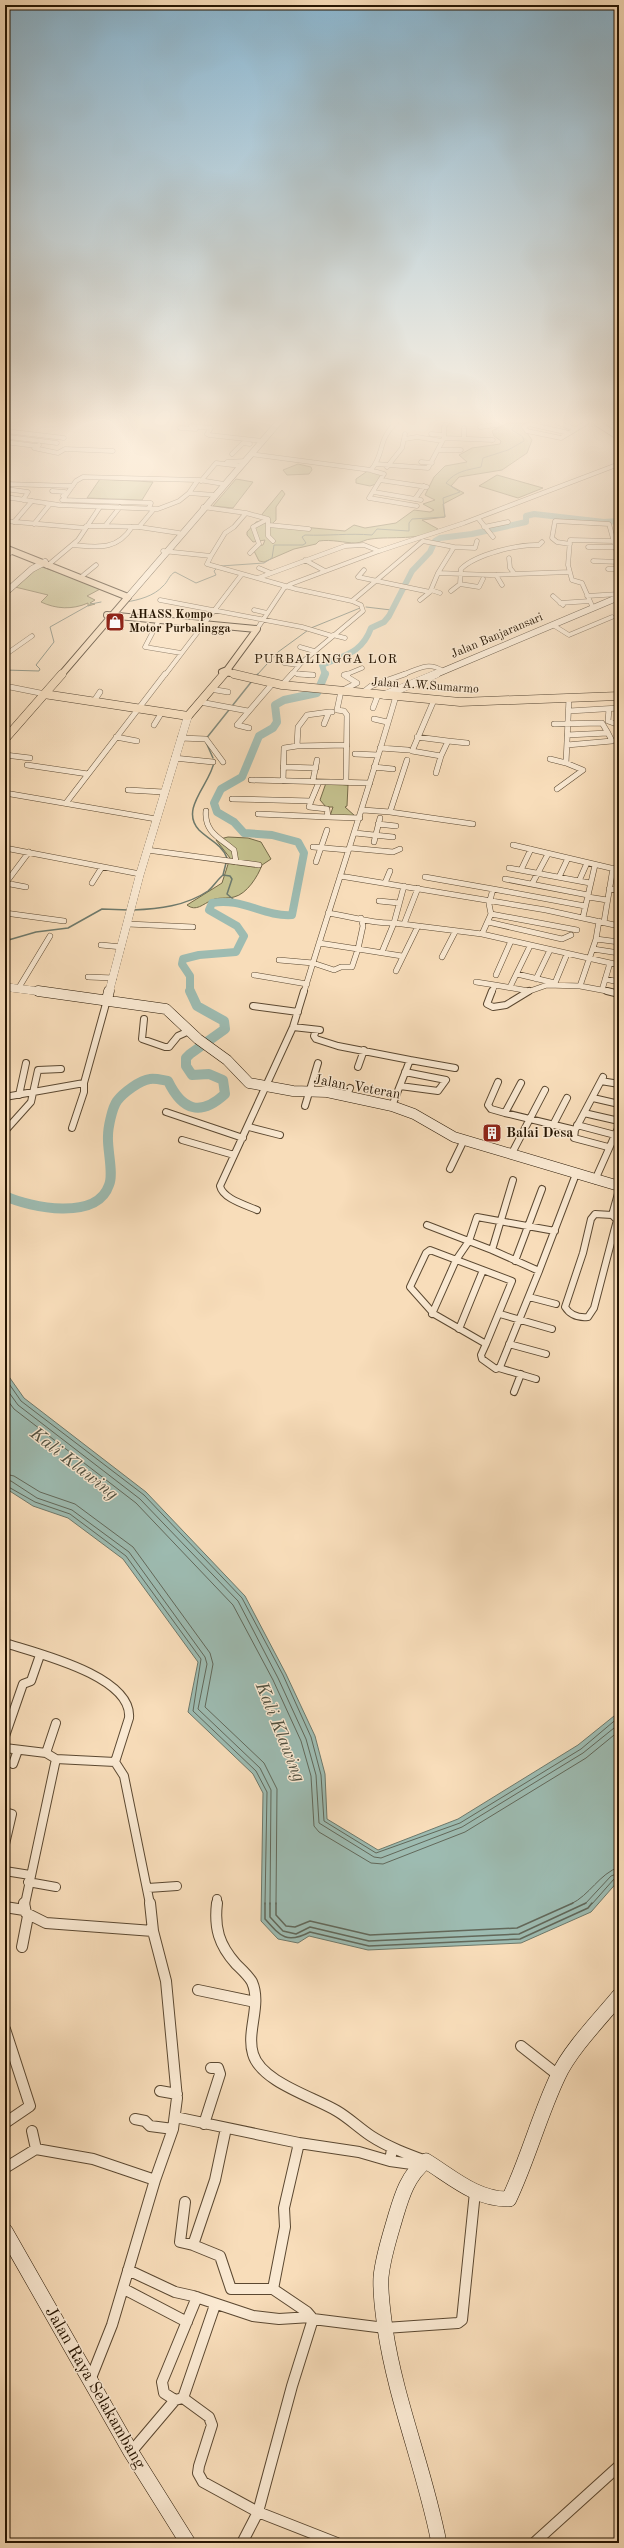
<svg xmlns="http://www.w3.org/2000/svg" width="624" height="2548" font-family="'Old Standard TT',serif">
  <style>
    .green { fill: #c3bf8c; stroke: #756a48 }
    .water { fill: #9dbbb1; stroke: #6e796b }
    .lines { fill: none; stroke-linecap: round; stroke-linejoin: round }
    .shore-far1 { stroke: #62685a; stroke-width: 1 }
    .shore { stroke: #62685a; stroke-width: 1.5 }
    .stream-far1 { stroke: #6e796b; stroke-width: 1 }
    .stream { stroke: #6e796b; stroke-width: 1.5 }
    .river-far2 { stroke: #9dbbb1; stroke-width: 6 }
    .river-far1 { stroke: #9dbbb1; stroke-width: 8 }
    .river { stroke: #9dbbb1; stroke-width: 10 }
    .street-far4-casing { stroke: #5b4831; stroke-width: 5 }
    .street-far3-casing { stroke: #5b4831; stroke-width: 6 }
    .street-far2-casing { stroke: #5b4831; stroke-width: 8 }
    .street-far1-casing { stroke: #5b4831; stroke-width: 10 }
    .street-casing { stroke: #5b4831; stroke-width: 12 }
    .secondary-far3-casing { stroke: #271603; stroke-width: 7 }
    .secondary-far2-casing { stroke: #271603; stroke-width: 8 }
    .secondary-far1-casing { stroke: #271603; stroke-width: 11 }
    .secondary-casing { stroke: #271603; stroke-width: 16 }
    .primary-far1-casing { stroke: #271603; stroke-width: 8 }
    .primary-casing { stroke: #271603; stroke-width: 9 }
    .street-far4 { stroke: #fae9d2; stroke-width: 4 }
    .street-far3 { stroke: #fae9d2; stroke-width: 5 }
    .street-far2 { stroke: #fae9d2; stroke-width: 6 }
    .street-far1 { stroke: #fae9d2; stroke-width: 8 }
    .street { stroke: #fae9d2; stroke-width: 10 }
    .secondary-far3 { stroke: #fae9d2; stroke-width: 6 }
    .secondary-far2 { stroke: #fae9d2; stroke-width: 8 }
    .secondary-far1 { stroke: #fae9d2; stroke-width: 10 }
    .secondary { stroke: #fae9d2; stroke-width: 15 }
    .primary-far1 { stroke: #f8ddba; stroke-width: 6 }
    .primary { stroke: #f8ddba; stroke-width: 8 }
    .labels { text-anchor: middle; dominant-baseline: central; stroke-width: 3; stroke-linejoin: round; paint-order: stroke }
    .far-poi-label { font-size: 12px; font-weight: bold; fill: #271603; stroke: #fae9d2; text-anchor: start }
    .far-street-label { font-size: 12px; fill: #271603; stroke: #fae9d2 }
    .far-quarter-label { font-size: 13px; letter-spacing: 1px; fill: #271603; stroke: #fae9d2 }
    .street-label { font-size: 14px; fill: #271603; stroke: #fae9d2 }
    .poi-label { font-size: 14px; font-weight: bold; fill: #271603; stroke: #fae9d2; text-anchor: start }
    .near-street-label { font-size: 17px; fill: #271603; stroke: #fae9d2 }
    .near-water-label { font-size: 18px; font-style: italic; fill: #505040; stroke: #fae9d2 }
  </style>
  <rect width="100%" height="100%" fill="#f8ddba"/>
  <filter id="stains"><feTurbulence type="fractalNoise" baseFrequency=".005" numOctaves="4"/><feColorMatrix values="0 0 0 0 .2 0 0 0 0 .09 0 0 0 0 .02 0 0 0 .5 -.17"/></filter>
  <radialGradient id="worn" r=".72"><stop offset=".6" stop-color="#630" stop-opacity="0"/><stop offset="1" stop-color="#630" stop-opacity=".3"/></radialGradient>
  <path class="green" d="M508 423H527L522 426 532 440 527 453 502 470 459 477 451 486 464 493 443 504 445 517 422 520 438 529C421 541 391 536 371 539 366 539 361 543 356 543 344 543 332 539 319 541L316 544 294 549 264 562 259 561 253 549 255 546 263 545 265 540 253 542 247 535V532L256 522 264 520 261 517 263 513 282 490 285 494 276 507V520L272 524 345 531 354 525 365 528 396 523 414 510 430 512 434 510 423 504 435 500 425 495 434 477 445 466 467 462 459 455 472 448 500 444 501 441 494 436 492 431Z
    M298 464 311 467 312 470 309 474 287 475 283 470Z
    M369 470 384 474 379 483 370 486 356 483V479Z
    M497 475 543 488 518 498 479 486Z
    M100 479 153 482 142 500 87 498Z
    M236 479 253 482 233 508 213 506Z
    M42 567 102 588 87 596 95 600 90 603 95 604 88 606V603C72 610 56 609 41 602L48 595 15 587 36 568Z
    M326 783 348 785 347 806 345 807 355 816H330L333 807H326L320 800Z
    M228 837 248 838 261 842 271 859 262 865C258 876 247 894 234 897 226 899 219 897 212 900 203 904 196 912 187 905L222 883 230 858 216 840Z"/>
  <path class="water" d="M5 1371 24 1398 146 1492 245 1596 286 1674 315 1736 325 1774 327 1819 378 1850 458 1819 578 1745 619 1712V1880L591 1912 521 1943 368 1950 309 1936 298 1943 278 1939 261 1921 263 1793 253 1774 188 1712 198 1662 123 1559 68 1518 33 1506 5 1488Z"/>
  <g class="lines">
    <path class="shore-far1" d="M5 1378 21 1401 144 1495 242 1598 283 1675 311 1737 321 1775 324 1821 376 1853 460 1823 581 1749 619 1717
      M5 1387 18 1405 140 1499 238 1601 278 1678 306 1739 316 1775 319 1823 374 1857 381 1858 462 1827 583 1753 619 1724
      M5 1397 14 1409 136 1503 233 1605 273 1680 301 1741 311 1776 314 1826 319 1832 371 1863 383 1864 465 1832 586 1758 619 1731
      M5 1474 14 1476 40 1492 75 1504 133 1547 210 1653 213 1664 205 1707 264 1763 277 1789 276 1904
      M5 1480 11 1481 37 1498 72 1510 129 1552 205 1657 207 1664 198 1709 260 1768 271 1790 270 1904
      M5 1485 35 1502 70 1514 126 1556 201 1659 193 1711 256 1771 267 1792 265 1904
      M571 1904C590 1895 599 1874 619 1867
      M585 1904 611 1876 619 1873
      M592 1904 614 1879 619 1878"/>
    <path class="shore" d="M265 1903V1919C281 1937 287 1944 310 1932L369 1946 520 1939 588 1908 592 1903
      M270 1903V1917L283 1931 296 1934 310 1927 369 1941 519 1934 586 1903
      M276 1903V1915L286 1926 295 1927 310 1921 370 1935 517 1928 573 1903"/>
    <path class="stream-far1" d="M221 566 264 563 272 558 274 545H303L306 543 302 537 305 535C328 536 349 533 372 535L377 529 409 531V523L412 519 445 517 443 498 460 492 446 483C455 471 468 470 481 467L483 458 508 450 524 441 523 437 512 430 517 423
      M126 602C139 600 154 596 163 586 168 582 169 575 175 572L196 583 216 575 214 571 217 568
      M366 607 391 610
      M5 670 39 671 40 669 36 665 54 642 50 627 91 604 101 602
      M257 675 278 652 311 628 360 608"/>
    <path class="stream" d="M256 676 258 674
      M213 758 205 740 252 681
      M214 762C211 783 179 809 199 830 209 840 222 844 227 858
      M223 875 226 863
      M133 910C158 909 186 906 208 891 214 886 217 880 223 875L230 876 232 879 227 894 234 900
      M5 941 36 932 68 928 102 909 129 910"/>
    <path class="river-far2" d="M619 502V506
      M325 675 322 665C345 655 362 653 371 628L384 622 389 616 412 571 430 552 435 541 440 538 472 534 526 522V516L534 514 604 522 619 521"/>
    <path class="river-far1" d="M190 992V976L182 964 183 959 199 955 236 952 244 936 237 926 209 910 212 903C241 897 264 917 292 915L304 853 298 842 272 835 244 833 234 822 217 812 214 803 221 789 242 777 259 736 273 728 277 722 275 705 284 700 317 693 325 674"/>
    <path class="river" d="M5 1196C31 1208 97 1221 109 1185 114 1174 107 1149 108 1136 108 1128 112 1108 117 1101 123 1093 140 1080 150 1079 155 1078 162 1080 168 1081 182 1110 200 1117 225 1094L223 1080 209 1074 192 1075 186 1066V1058L190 1054 225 1029 224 1021 197 1006 190 991"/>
    <defs>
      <path id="street-far4" d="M558 423 575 429
        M191 426 211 428 207 434 209 435 262 441
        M480 427 497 425
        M180 428 196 429
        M464 428V439
        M5 431 64 438
        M569 433 529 424 524 427 527 431 561 438 586 423
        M5 434 9 437 57 443
        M431 434 444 435
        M444 438 493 440
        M405 439 417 437 442 441
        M5 442 36 446
        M39 445 34 448 58 453 65 449 113 451
        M438 450H461
        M232 454 243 443 250 444
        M251 454 371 470C385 454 377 440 396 423
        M227 462 246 461
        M421 462 432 463
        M376 464 428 468 444 438V427L447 423
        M387 467 402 448 405 434
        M370 470 384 474 380 480 427 487
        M199 480 224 484
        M380 480 369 498 417 506
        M201 481 216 463 241 466
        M5 484 73 486
        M5 489 28 492 23 500
        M52 491 65 492 63 496 65 497
        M374 492 421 500
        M5 497 59 505 158 509 179 501 189 493
        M64 498 76 481 83 477 198 480 189 493 214 495
        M415 499 424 486
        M62 500 151 503 149 508
        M120 507 105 526 139 527 179 533
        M203 507 246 513
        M478 518 493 537
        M5 521 85 528
        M14 522 32 501
        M34 524 50 504
        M269 525 309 529
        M86 526H105
        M139 527 154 509
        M484 527 508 522
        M570 544 557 542 552 538 555 521 609 524 619 560
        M72 545C97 547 117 551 132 527
        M454 547 475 548 477 541
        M588 547H616
        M163 551 211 556 225 533 234 527 246 513 268 519V536L273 541
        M250 553 259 544 253 527 268 519
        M211 556 207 564 296 589 352 601
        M5 557 13 551
        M509 558 510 568 514 573
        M305 560 325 571
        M593 561 619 562
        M47 566 78 540 100 507
        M259 568 271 573
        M608 569H619
        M364 570 358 577 430 592
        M496 575 502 585
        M80 578 96 565
        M258 578 345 546 364 545 379 551
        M460 584 479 587 483 579
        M431 590 440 593
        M451 591 460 584 461 569C476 554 519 544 539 545L542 542
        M553 596 563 605
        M587 596 619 594
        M160 600 302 627 332 636
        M420 600 430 592 438 573
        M560 603 590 601
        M593 608 582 583 572 580 568 565 570 540 615 541
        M254 610 267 613
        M159 620 145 647 181 653
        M553 625 569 635 612 617
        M257 629 284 588 291 584 379 551 464 523 619 464
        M333 635 345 638
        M300 647 314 651
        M5 655 32 636
        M284 663 298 665
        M292 673 309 675
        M165 675 242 574
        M291 675 301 663 363 611 361 605 352 601 423 541 454 547 438 573 490 575 570 572
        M345 675 362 668
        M402 675C418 669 428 661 443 671"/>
      <path id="street-far3" d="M298 674 313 675
        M282 685 292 674
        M5 686 40 693
        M210 689 228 692
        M362 693 371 686 405 674
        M94 701 100 692
        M200 702 248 711
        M373 708 378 695
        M609 709 608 721 619 725
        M569 711 619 708
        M374 719 387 722
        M324 724 329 712H332
        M554 724 602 723 608 733
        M154 725 162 712
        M249 728 237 725 273 683
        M567 735 608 733 612 741 567 745
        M116 737 137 741
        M180 738 206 739 223 762
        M448 741 467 743
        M297 746 347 745
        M380 748 408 750
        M413 749 434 700
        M412 751 441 756 448 741 417 737
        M355 754 378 755
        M5 755 30 758
        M174 758 213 762
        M550 759 566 763
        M407 760 390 812 473 824
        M27 765 88 774
        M283 767 316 768
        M374 767 393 769
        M436 773 441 756
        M251 780 370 783
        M313 780 317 760
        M283 781 284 748 297 746 298 727 307 715 329 712
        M346 782 347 715 344 711 337 710 341 691 357 683 344 675 348 674
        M557 789 583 770 566 763 569 698
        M128 790 163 792
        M5 793 156 819
        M232 799 311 801 309 807 327 809 328 817 360 818
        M311 801 319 782
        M66 803 165 674
        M363 810 390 812
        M206 811C204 832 220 838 234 850L236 862
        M258 814 328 817
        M378 824 396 826
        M355 833 393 837
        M374 842 380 818
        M513 845 619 870
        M313 847 348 850
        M5 848 140 874
        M350 848 393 852 400 849
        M147 850 259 865
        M316 862 327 830
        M509 868 590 883
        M521 870 531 849
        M340 876 546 910 619 926
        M425 877 493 889 489 904 491 914 482 934 619 965
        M559 877 568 858
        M505 879 588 895
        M579 881 587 863
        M5 883 26 887
        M92 883 102 867
        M385 883 390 871
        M5 884 29 852
        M532 884 548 854
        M493 889 585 906
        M609 889 619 890
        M588 897 607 900
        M379 901 399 903
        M5 913 64 921
        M328 913C350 916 372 924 394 923L404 886
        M491 914 577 930
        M583 917 595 865
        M599 921 596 939 619 942
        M488 922 562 939 571 935
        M604 922 613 868
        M128 924 193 927
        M404 924 418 888
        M418 926 482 934
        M596 939 580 986 612 992
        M319 943 358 949 363 926 361 918
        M101 945 122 947
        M593 949 619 953
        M382 952 394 923 418 926 396 971
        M442 957 455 932
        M279 960 313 963 334 970 341 967H352L358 949 402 956
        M517 974 555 983 567 954
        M254 975 307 984
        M496 975 511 941
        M88 977 114 978
        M536 979 550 950
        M605 979 619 982
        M476 982 495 985
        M510 987 530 946
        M18 989 50 936
        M602 990 610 963
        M304 992C334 893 367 796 396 696
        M492 992 495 985 529 991
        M527 992 547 985 580 986"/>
      <path id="street-far2" d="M492 991 487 1004 493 1007 506 1005 529 991
        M607 991 619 994
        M253 1006 298 1012
        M144 1019 142 1039 165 1047H169L178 1036 189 1031
        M293 1027 320 1030
        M316 1030 314 1036 316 1039 338 1046 410 1060
        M358 1067 364 1050
        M601 1081 619 1084
        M498 1082 488 1105 491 1109 505 1113
        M521 1083 505 1113 575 1130 603 1077
        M400 1086 438 1091 446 1080 405 1072
        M19 1095 26 1063
        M5 1097 84 1083 107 1000
        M346 1097 350 1088
        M593 1098 619 1104
        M305 1106 318 1063
        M392 1106 410 1060 455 1068
        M166 1112 243 1138
        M584 1113 619 1121
        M553 1125 567 1098
        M577 1125 615 1135
        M249 1127 280 1135
        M72 1128 84 1092V1083
        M575 1130 574 1138 608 1147
        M5 1131 31 1102 38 1070 61 1069
        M182 1140 234 1155
        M511 1155 545 1090
        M450 1169 464 1140
        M513 1180 492 1250 539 1271 576 1174
        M595 1180 619 1126
        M257 1210C246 1205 223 1199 220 1186L293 1027 304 991
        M595 1214 612 1215 617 1220 594 1308 588 1317C578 1318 570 1315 565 1307L583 1253 591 1219Z
        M612 1215 619 1190
        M427 1225 492 1250
        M430 1250 512 1281 486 1344 434 1314 410 1287 426 1253Z
        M515 1261 542 1189
        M529 1297 556 1304
        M432 1314 456 1260 469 1241 477 1217 555 1231
        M500 1314 552 1329
        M459 1329 483 1270
        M486 1344 481 1355 482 1359 496 1369 500 1367 539 1271
        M509 1344 546 1354
        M499 1368 536 1379
        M514 1392 521 1374"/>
      <path id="street-far1" d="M5 1643C36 1653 133 1676 129 1718L115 1762
        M5 1736 23 1684 31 1681 40 1655
        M5 1748 46 1753 56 1759 115 1762 124 1776 150 1904
        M46 1753 56 1723
        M13 1764 18 1750
        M5 1812 12 1814 5 1844
        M5 1871 30 1875
        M28 1882 56 1887
        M148 1888 177 1886
        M25 1904 56 1759
        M217 1904V1899"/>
      <path id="street" d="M24 1903 26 1913 46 1923 153 1931
        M217 1903C214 1928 219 1945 236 1964 241 1969 248 1975 252 1982 262 2005 246 2031 253 2054 261 2082 314 2097 337 2111 349 2118 359 2128 371 2136 388 2147 407 2154 426 2161
        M5 1907 24 1910
        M22 1947 28 1916
        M198 1990 255 2002
        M5 2029 30 2106 5 2123
        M521 2046 558 2075
        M160 2091 177 2094
        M175 2117 299 2143
        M135 2119 145 2121 150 2126 173 2129
        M204 2124 220 2074 218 2068H211
        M226 2128 215 2180 193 2245 220 2256 231 2289H273
        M32 2131 36 2149
        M392 2149 390 2161 359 2152 299 2143 284 2208 285 2227 273 2289 307 2312 313 2319 385 2328 458 2323 462 2320 475 2192
        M390 2161 419 2165
        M5 2168 36 2149 93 2159 155 2180
        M185 2202 180 2242 193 2245
        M128 2270 175 2292 193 2296 253 2316 279 2319 311 2317
        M124 2289 187 2322
        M91 2378 112 2325 155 2180 173 2129 177 2098 166 1981 153 1931 150 1903
        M183 2398 215 2305
        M175 2400 164 2393 162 2382 197 2297
        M131 2452 175 2400 183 2398 209 2417 212 2425 199 2466 198 2473 203 2482 258 2512 292 2386 313 2319
        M242 2543 258 2512 337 2543
        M534 2543 619 2466"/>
      <path id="secondary-far3" d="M597 423 619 437
        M5 593 32 569 45 562
        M128 597 278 423
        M434 675 619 597"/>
      <path id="secondary-far2" d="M385 695 436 674
        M5 987 45 992
        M109 992 140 874 188 716"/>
      <path id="secondary-far1" d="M38 991 166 1009 198 1039 227 1060 249 1083 293 1091 327 1092 392 1106 414 1114 454 1137 619 1186
        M107 1000 109 991"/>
      <path id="secondary" d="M5 2231 131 2452 188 2543
        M439 2543C425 2470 396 2402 385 2328 383 2312 380 2294 381 2277 383 2256 390 2236 396 2215 402 2195 408 2175 426 2161 452 2177 477 2200 509 2199 528 2159 539 2116 558 2076 570 2050 600 2019 619 1996"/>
      <path id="primary-far1" d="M5 548 128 597 61 675
        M107 615 257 629 227 670 222 672 231 673 228 670
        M231 673 238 675"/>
      <path id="primary" d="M234 674 282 685 460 702 619 696
        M44 694 188 716 224 674
        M5 739 62 674"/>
    </defs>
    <use href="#street-far4" class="street-far4-casing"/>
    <use href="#street-far3" class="street-far3-casing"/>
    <use href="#street-far2" class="street-far2-casing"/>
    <use href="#street-far1" class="street-far1-casing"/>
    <use href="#street" class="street-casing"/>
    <use href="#secondary-far3" class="secondary-far3-casing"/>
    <use href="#secondary-far2" class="secondary-far2-casing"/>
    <use href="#secondary-far1" class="secondary-far1-casing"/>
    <use href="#secondary" class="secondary-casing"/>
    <use href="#primary-far1" class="primary-far1-casing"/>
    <use href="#primary" class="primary-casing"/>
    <use href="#street-far4" class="street-far4"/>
    <use href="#street-far3" class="street-far3"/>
    <use href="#street-far2" class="street-far2"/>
    <use href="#street-far1" class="street-far1"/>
    <use href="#street" class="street"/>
    <use href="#secondary-far3" class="secondary-far3"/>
    <use href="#secondary-far2" class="secondary-far2"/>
    <use href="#secondary-far1" class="secondary-far1"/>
    <use href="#secondary" class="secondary"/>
    <use href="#primary-far1" class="primary-far1"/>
    <use href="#primary" class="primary"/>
  </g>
  <linearGradient id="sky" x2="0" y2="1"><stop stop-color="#8ab7d2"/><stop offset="0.54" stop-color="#fcf0e0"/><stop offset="1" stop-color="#fcf0e0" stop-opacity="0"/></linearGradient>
  <rect width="624" height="780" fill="url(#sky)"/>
  <defs>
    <symbol id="shop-square" viewBox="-11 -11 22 22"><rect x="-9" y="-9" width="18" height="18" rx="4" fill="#8f2418" stroke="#fae9d2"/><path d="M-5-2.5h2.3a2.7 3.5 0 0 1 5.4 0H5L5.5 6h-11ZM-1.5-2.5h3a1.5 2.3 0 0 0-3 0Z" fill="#fff"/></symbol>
    <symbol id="building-square" viewBox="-11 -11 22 22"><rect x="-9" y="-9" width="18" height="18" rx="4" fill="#8f2418" stroke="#fae9d2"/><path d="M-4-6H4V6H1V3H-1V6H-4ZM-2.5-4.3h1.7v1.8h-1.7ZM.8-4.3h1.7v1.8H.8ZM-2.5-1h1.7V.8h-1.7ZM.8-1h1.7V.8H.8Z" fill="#fff"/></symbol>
  </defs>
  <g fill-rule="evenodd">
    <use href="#shop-square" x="104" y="611" width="22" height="22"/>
    <use href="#building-square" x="481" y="1122" width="22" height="22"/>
  </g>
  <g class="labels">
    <g class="far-poi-label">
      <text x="129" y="615">AHASS Kompo<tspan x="129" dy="14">Motor Purbalingga</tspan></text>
    </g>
    <g class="far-street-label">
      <text transform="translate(497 636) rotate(-23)">Jalan Banjaransari</text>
      <text transform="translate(425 686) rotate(4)">Jalan A.W.Sumarmo</text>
    </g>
    <g class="far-quarter-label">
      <text x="326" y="659">PURBALINGGA LOR</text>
    </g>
    <g class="street-label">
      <text transform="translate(357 1087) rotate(10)">Jalan. Veteran</text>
    </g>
    <g class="poi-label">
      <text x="506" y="1133">Balai Desa</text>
    </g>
    <g class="near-street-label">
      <text transform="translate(95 2388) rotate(60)">Jalan Raya Selakambang</text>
    </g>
    <g class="near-water-label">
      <text transform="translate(74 1464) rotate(38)">Kali Klawing</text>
      <text transform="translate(280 1732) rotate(68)">Kali Klawing</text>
    </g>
  </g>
  <rect width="624" height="2548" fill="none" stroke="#f8ddba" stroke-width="20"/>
  <rect x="6" y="6" width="612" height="2536" fill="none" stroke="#271603" stroke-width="2"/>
  <rect x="10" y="10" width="604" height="2528" fill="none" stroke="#271603"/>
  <rect width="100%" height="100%" filter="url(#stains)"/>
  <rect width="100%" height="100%" fill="url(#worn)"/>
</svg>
